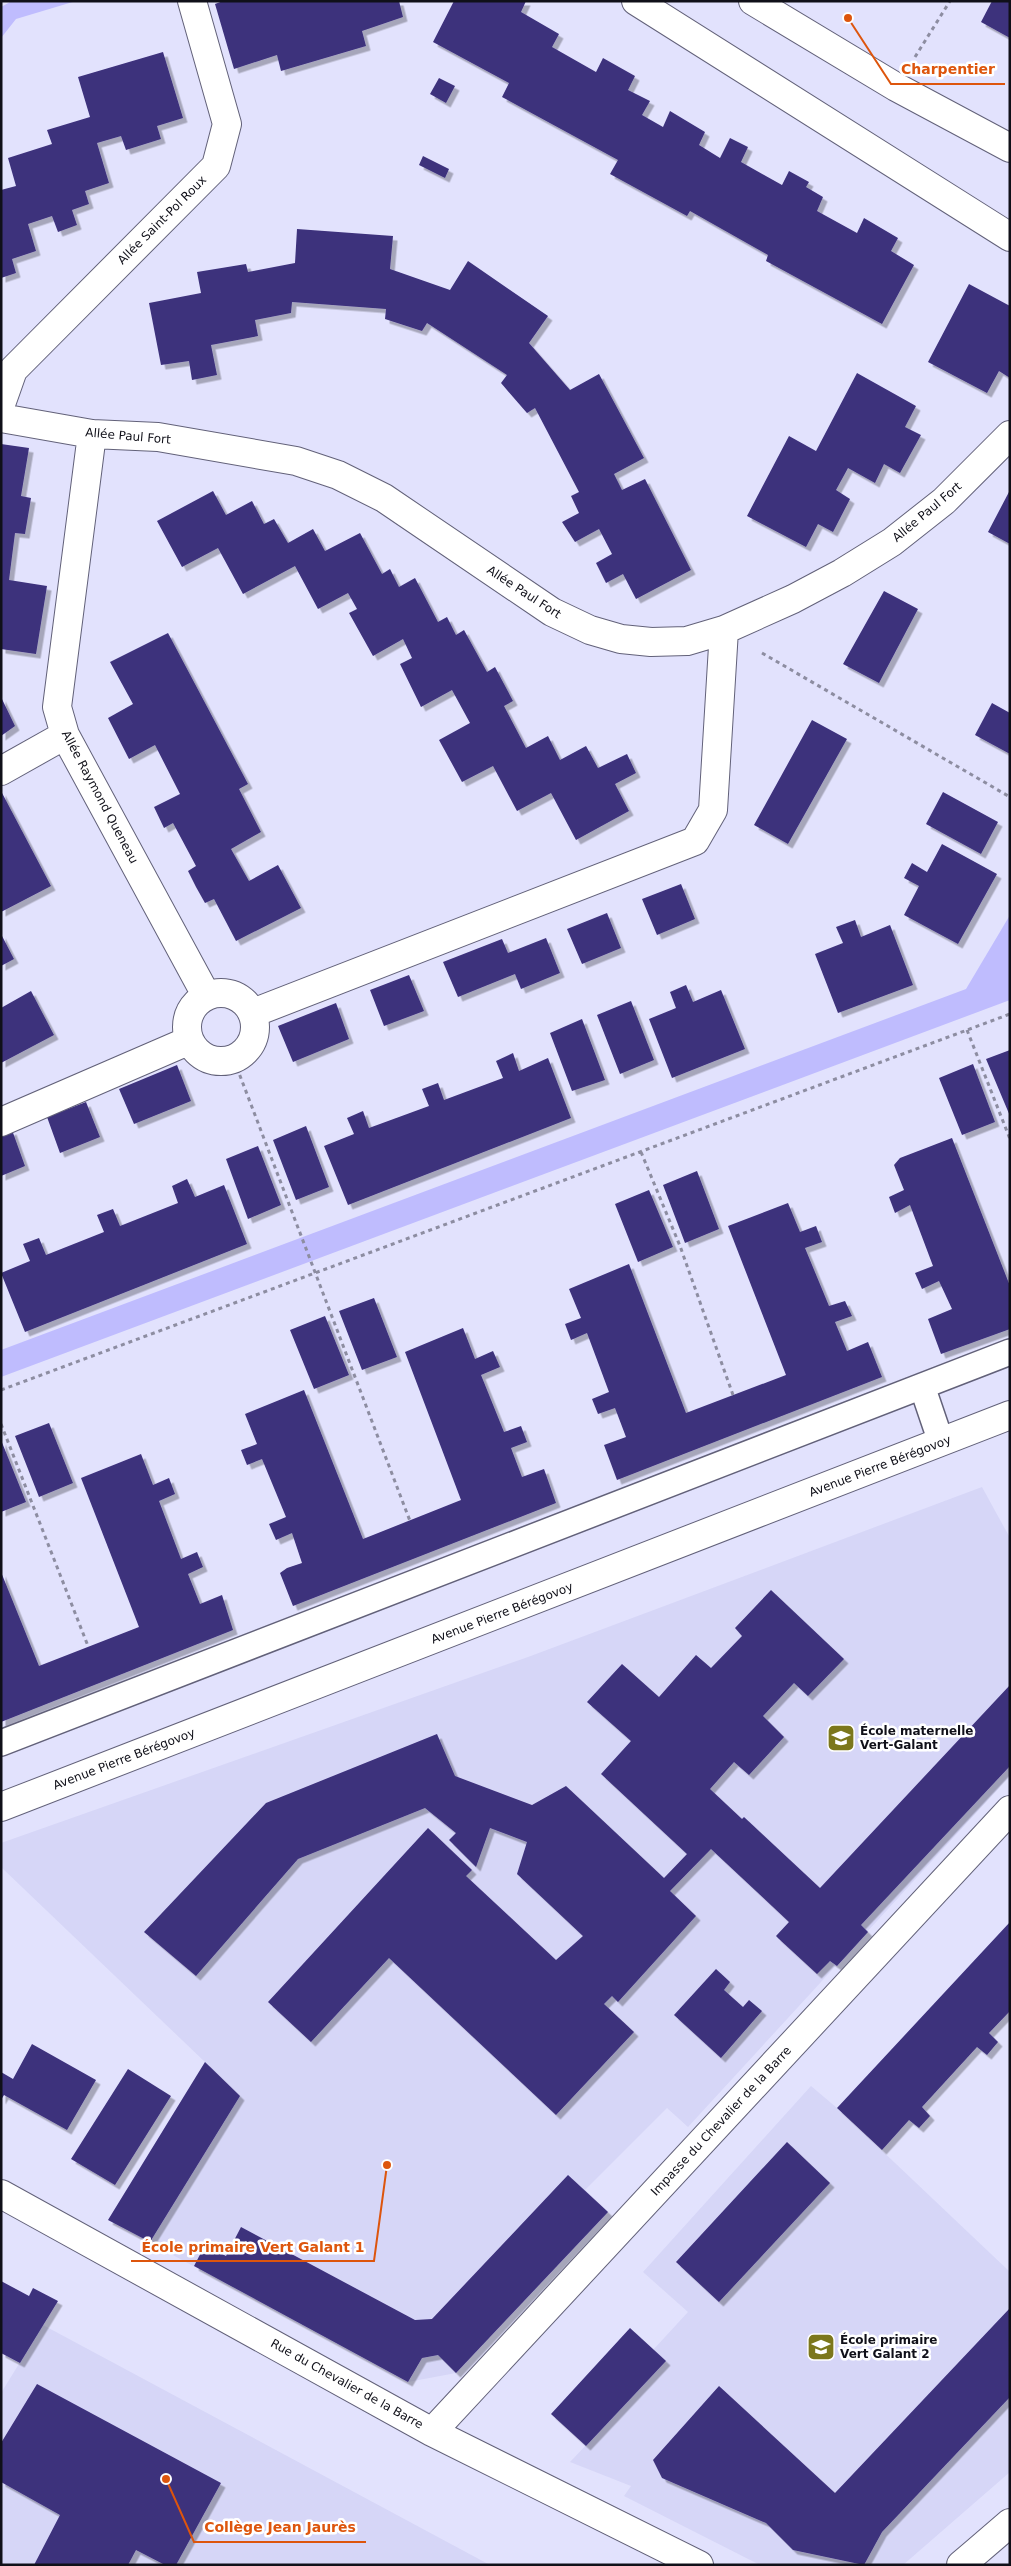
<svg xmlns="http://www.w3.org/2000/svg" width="1011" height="2566" font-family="'DejaVu Sans',sans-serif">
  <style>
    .built { fill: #d6d6f7 }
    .green { fill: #bfbcfe }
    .building { fill: #3d317c; filter: url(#shadow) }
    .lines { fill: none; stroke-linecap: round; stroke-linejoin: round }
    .lane-casing { stroke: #626179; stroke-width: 28 }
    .street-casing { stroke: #626179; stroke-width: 30 }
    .secondary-casing { stroke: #626179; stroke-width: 30 }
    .path { stroke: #8d8da1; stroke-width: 3; stroke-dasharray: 4 4; stroke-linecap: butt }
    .lane { stroke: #fff; stroke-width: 25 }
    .street { stroke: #fff; stroke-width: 28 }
    .secondary { stroke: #fff; stroke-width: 28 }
    .labels { text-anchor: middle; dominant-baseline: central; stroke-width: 5; stroke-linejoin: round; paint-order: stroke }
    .street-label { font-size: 12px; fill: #101019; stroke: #fff }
    .poi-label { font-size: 12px; font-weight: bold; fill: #101019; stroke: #fff; text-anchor: start }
    .leader { fill: none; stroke: #dd550d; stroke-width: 2 }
    .callout-dot { fill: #dd550d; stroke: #fff; stroke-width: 2 }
    .callout-label { font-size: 14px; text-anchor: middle; font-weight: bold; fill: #dd550d; stroke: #fff; stroke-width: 5; stroke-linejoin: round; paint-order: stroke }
  </style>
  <defs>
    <filter id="shadow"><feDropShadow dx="4.5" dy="4.5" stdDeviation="0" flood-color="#0004"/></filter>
  </defs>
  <rect width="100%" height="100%" fill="#e2e2fd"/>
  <path class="built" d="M982 1487 1010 1538V1776L688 2127 667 2108 585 2190 608 2212 456 2373 408 2382 108 2220 205 2062 1 1867V1843L528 1657Z
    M811 2086 837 2108 1010 2272V2472L903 2565H760L624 2496 631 2486 570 2462 665 2362 653 2350 688 2312 643 2272Z
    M43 2325 490 2565H1V2393Z"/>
  <path class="green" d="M12 1H76L16 19 1 38V7Z
    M1010 915V1000L1 1377V1350L966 989Z"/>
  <path class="building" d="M223 1H399L403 17 362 31 366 46 281 71 277 55 234 69 215 4Z
    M454 1H526L521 12 559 34 552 47 596 72 603 58 635 76 628 90 650 101 642 115 663 127 670 111 705 132 699 145 720 158 730 138 748 147 741 162 782 185 789 171 809 182 806 187 823 197 817 211 857 233 864 218 898 238 891 251 914 265 882 324 766 261 768 255 690 211 687 216 610 174 618 160 502 97 509 83 433 42Z
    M992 1H1010V38L981 22Z
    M163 52 183 118 157 126 161 139 126 150 121 136 97 143 109 183 85 191 89 204 72 210 77 225 58 232 52 216 28 224 36 251 12 259 16 273 1 278V190L16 186 8 158 52 144 47 130 90 117 78 77Z
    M439 78 455 86 446 103 430 94Z
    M423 156 449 169 445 178 419 165Z
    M297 229 393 236 390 269 450 290 468 261 548 316 529 343 570 390 599 374 644 458 614 474 622 490 645 479 691 570 636 599 623 574 606 583 596 563 612 554 599 529 575 542 562 522 579 513 571 496 579 492 535 408 527 413 501 383 507 375 427 323 422 331 385 319 386 309 292 302 291 313 255 320 258 336 211 345 217 375 192 380 189 361 161 365 149 303 201 293 197 272 246 264 248 272 295 263Z
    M969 284 1010 306V378L999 371 987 393 928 362Z
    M857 373 916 406 905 427 921 435 900 473 884 464 875 483 848 468 836 490 850 499 833 532 818 524 806 547 747 516 789 436 816 451Z
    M1 444 29 448 21 496 31 498 25 534 15 533 9 580 47 586 36 654 1 649Z
    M1010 490V544L988 532Z
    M213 491 226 515 252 501 264 524 274 519 288 543 313 529 325 551 360 533 382 574 390 569 399 587 415 578 438 622 447 617 456 635 464 630 487 672 495 667 513 701 504 706 526 748 548 736 560 760 586 746 598 768 627 754 636 773 615 784 629 811 576 840 551 793 517 811 493 766 462 782 439 740 470 723 452 690 421 707 400 664 412 658 403 639 373 656 349 613 357 609 348 593 318 609 295 566 243 594 218 548 182 567 157 521Z
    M884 591 918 609 879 683 843 664Z
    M168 633 248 784 239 789 261 832 231 849 249 881 278 865 301 908 236 941 214 899 205 903 196 887 188 871 196 866 173 823 164 828 154 807 180 794 155 745 129 759 108 718 133 704 110 662Z
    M1 697 15 726 1 736Z
    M992 703 1010 713V754L975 735Z
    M812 720 847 739 788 844 754 825Z
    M1 791 51 886 1 912Z
    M943 792 998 822 981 854 926 824Z
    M942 844 997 874 958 944 904 915 919 886 904 878 912 863 927 872Z
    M681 884 695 919 657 935 642 899Z
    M607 913 621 948 582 964 567 929Z
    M855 920 861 937 890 925 913 985 838 1013 815 954 843 943 836 927Z
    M1 934 14 959 1 966Z
    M546 938 560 973 521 989 515 974 458 997 443 962 502 939 508 953Z
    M409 975 424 1011 384 1026 370 990Z
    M686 985 693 1002 721 990 745 1049 672 1078 649 1019 676 1008 670 992Z
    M31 991 54 1035 1 1063V1008Z
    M631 1001 654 1060 620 1074 597 1015Z
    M336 1003 349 1039 293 1062 278 1026Z
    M582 1019 605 1080 572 1091 550 1033Z
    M1010 1050V1116L986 1059Z
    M513 1053 519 1071 548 1058 571 1118 348 1205 324 1146 354 1134 347 1118 363 1111 369 1128 429 1106 422 1089 438 1083 444 1100 503 1078 496 1061Z
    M973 1064 995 1122 962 1135 939 1078Z
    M177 1065 191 1101 134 1124 119 1089Z
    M86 1102 100 1137 60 1153 47 1117Z
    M306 1126 329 1187 296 1200 273 1140Z
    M12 1130 25 1166 1 1176V1135Z
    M952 1138 1010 1286V1329L941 1354 928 1319 952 1309 939 1281 922 1289 915 1273 933 1266 910 1205 895 1213 889 1197 904 1190 894 1165 900 1158Z
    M258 1146 281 1205 248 1219 226 1159Z
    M697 1171 719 1229 685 1243 663 1185Z
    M187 1179 195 1197 224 1185 247 1244 25 1332 1 1273 30 1261 23 1244 39 1238 46 1255 104 1232 97 1215 113 1209 120 1226 178 1203 172 1186Z
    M649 1190 673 1247 638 1262 615 1204Z
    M788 1203 800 1232 816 1226 822 1242 805 1248 829 1306 845 1301 852 1316 835 1322 847 1351 868 1342 882 1377 617 1480 604 1445 626 1437 615 1408 598 1414 592 1399 609 1392 587 1333 571 1340 565 1324 581 1318 569 1289 629 1264 686 1413 786 1375 728 1226Z
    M374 1298 397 1357 362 1370 339 1311Z
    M325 1316 349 1375 314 1389 290 1330Z
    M463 1328 475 1359 493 1351 500 1367 481 1375 504 1432 521 1426 527 1442 511 1448 522 1477 544 1469 556 1503 293 1606 280 1573 287 1568 302 1563 292 1533 276 1540 269 1524 286 1517 262 1459 247 1465 241 1450 257 1444 245 1414 304 1390 363 1539 461 1500 405 1352Z
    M49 1423 73 1483 39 1497 15 1436Z
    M1 1440 26 1502 1 1512Z
    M141 1454 153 1485 169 1478 175 1494 159 1501 181 1559 197 1552 203 1567 188 1574 200 1604 222 1595 233 1630 1 1722V1572L39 1666 139 1627 81 1478Z
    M771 1590 844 1659 808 1696 794 1683 763 1716 784 1737 749 1775 734 1762 710 1789 742 1819 744 1817 820 1888 1010 1685V1766L861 1925 868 1932 837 1966 830 1961 817 1974 779 1939 776 1936 789 1922 711 1849 670 1891 696 1916 618 2002 612 1996 604 2004 634 2032 556 2115 389 1958 311 2042 268 2002 428 1828 472 1870 466 1876 556 1960 583 1936 517 1874 527 1842 490 1828 476 1867 449 1840 456 1833 425 1808 298 1859 196 1976 144 1932 266 1803 437 1734 455 1776 532 1805 566 1786 664 1878 687 1854 601 1774 631 1741 587 1702 622 1664 659 1697 696 1655 711 1668 742 1636 735 1628Z
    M1010 1922V2011L989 2033 998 2042 987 2055 977 2047 922 2107 930 2116 919 2128 909 2120 882 2150 837 2108Z
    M716 1969 730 1982 724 1990 743 2007 749 2000 762 2011 721 2058 674 2015Z
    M32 2044 96 2080 67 2130 4 2095 1 2100V2072L13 2079Z
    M205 2062 240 2096 150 2242 108 2220Z
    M128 2069 171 2096 115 2185 71 2159Z
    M787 2142 830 2183 719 2302 676 2262Z
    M568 2175 608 2212 456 2373 438 2355 422 2358 408 2382 194 2266 205 2245 226 2256 241 2227 415 2320 432 2319Z
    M1 2281 29 2296 33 2288 58 2301 20 2363 1 2353Z
    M1010 2308V2397L882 2532 864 2565 793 2550 766 2523 662 2478 653 2460 719 2386 835 2493Z
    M630 2328 666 2361 586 2446 551 2414Z
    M37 2384 221 2483 176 2565H165L136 2550 128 2565H34L60 2515 1 2482V2443Z"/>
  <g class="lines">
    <defs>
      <path id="lane" d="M922 1386 941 1442
        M1 1743 1010 1352"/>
      <path id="street" d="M636 1 1010 237
        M1 404 13 370 216 166 227 124 192 1
        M1 418 92 434 158 437 296 461 338 475 384 498 552 612 590 630 621 639 651 642 687 641 724 630 793 599 842 573 892 542 944 501 1010 435
        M92 434 57 707 65 735 206 995
        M1 771 65 735
        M187 1027a34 34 0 1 1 68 0a34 34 0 1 1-68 0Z
        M253 1013 695 841 713 810 724 630
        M1 1122 188 1041
        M1 2194 432 2432 699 2565
        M432 2432 1010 1810
        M961 2565 1010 2523"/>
      <path id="secondary" d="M753 1 896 87 1010 148
        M1 1807 1010 1415"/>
    </defs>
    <use href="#lane" class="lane-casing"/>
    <use href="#street" class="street-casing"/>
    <use href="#secondary" class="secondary-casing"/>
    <path class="path" d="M915 57 950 1
      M762 653 1010 797
      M967 1030 1010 1139
      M234 1060 410 1521
      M641 1152 680 1246 733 1395
      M1 1390 1010 1014
      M1 1424 88 1646"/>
    <use href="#lane" class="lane"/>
    <use href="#street" class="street"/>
    <use href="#secondary" class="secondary"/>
  </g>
  <defs>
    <symbol id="school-square" viewBox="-11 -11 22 22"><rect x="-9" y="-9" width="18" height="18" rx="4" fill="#7c771c" stroke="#fff"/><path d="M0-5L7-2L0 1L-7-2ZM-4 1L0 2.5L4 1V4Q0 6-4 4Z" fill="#fff"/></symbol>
  </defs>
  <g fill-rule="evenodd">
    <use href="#school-square" x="825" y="1722" width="32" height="32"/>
    <use href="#school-square" x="805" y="2331" width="32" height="32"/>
  </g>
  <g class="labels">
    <g class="street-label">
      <text transform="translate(162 220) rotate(-45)">Allée Saint-Pol Roux</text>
      <text transform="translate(128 436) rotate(5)">Allée Paul Fort</text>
      <text transform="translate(927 512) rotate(-40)">Allée Paul Fort</text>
      <text transform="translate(524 592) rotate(33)">Allée Paul Fort</text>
      <text transform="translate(100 797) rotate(62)">Allée Raymond Queneau</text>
      <text transform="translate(880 1466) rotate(-21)">Avenue Pierre Bérégovoy</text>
      <text transform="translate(502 1613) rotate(-21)">Avenue Pierre Bérégovoy</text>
      <text transform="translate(124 1759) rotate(-21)">Avenue Pierre Bérégovoy</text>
      <text transform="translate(721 2121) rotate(-47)">Impasse du Chevalier de la Barre</text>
      <text transform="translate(347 2384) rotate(29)">Rue du Chevalier de la Barre</text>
    </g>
    <g class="poi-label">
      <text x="860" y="1731">École maternelle<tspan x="860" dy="14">Vert-Galant</tspan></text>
      <text x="840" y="2340">École primaire<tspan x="840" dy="14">Vert Galant 2</tspan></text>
    </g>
  </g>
  <path class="leader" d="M848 18L891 84H1005M387 2165L374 2261H131M166 2479L194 2542H366"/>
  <g class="callout-dot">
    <circle cx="848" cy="18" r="5"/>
    <circle cx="387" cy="2165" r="5"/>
    <circle cx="166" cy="2479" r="5"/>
  </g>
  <g class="callout-label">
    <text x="948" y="74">Charpentier</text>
    <text x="253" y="2252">École primaire Vert Galant 1</text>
    <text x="280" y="2532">Collège Jean Jaurès</text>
  </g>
  <rect width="1011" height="2566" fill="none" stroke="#101019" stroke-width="5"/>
</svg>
